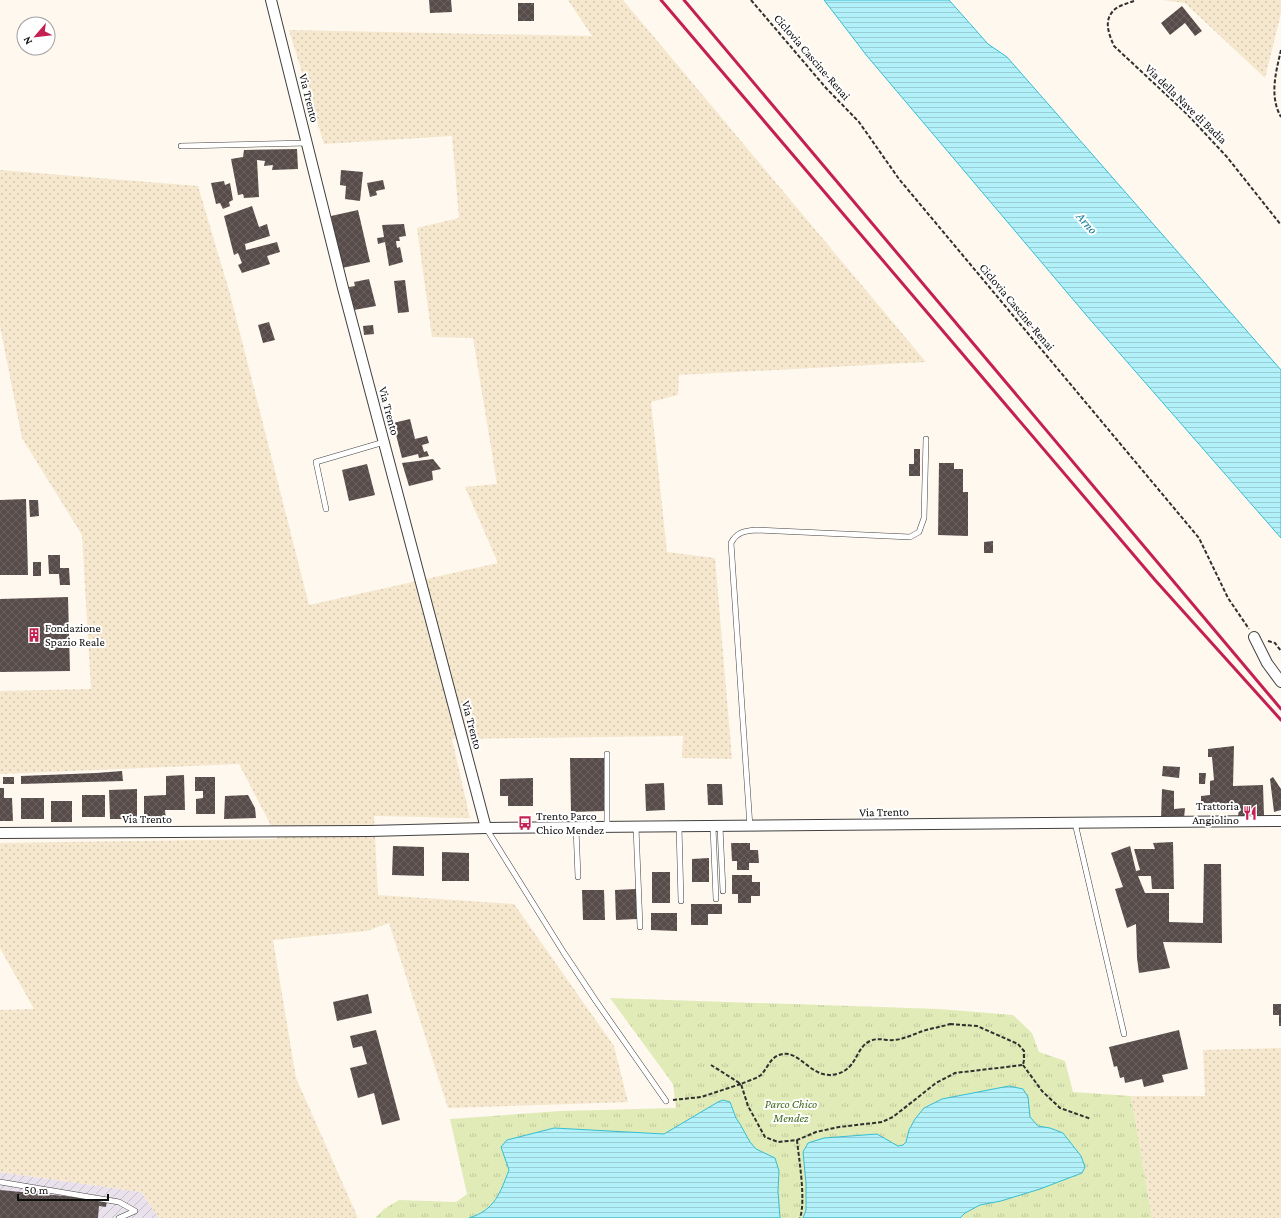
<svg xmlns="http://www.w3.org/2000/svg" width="1281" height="1218" font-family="'Crimson Pro',serif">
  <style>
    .industrial { fill: url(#industrial-furrows) }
    .farmland { fill: url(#farmland-dots) }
    .grass { fill: url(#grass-tufts) }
    .water { fill: url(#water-rules); stroke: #35bed3 }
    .building { fill: url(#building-cross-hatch) }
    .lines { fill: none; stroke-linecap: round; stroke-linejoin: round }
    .service-casing { stroke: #414141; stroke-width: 6 }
    .minor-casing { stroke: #414141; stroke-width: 12 }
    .path { stroke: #303030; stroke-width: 2; stroke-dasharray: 4 2; stroke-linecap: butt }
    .service { stroke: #fff; stroke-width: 5 }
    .minor { stroke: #fff; stroke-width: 10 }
    .rail { stroke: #c42053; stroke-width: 3 }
    .labels { text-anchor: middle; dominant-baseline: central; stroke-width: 4; stroke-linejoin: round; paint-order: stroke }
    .street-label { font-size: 12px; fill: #0e0e0e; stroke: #fff }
    .poi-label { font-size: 12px; fill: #0e0e0e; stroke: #fff; text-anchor: start }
    .park-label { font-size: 12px; font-style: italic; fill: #40691b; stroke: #fff }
    .water-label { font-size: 13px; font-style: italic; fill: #128097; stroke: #fff }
  </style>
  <defs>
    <pattern id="industrial-furrows" width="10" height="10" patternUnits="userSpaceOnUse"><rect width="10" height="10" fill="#e9e2ed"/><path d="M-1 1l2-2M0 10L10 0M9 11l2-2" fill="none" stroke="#c7c1ca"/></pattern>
    <pattern id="farmland-dots" width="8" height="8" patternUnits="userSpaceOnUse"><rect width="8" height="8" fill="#f6e8ce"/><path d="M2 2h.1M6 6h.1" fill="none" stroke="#d2c6b0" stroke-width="1.8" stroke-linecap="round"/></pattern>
    <pattern id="grass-tufts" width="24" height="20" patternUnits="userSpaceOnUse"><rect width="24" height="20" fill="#e0ebb7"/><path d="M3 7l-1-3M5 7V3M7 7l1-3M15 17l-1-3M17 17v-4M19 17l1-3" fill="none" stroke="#bfc89c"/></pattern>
    <pattern id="water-rules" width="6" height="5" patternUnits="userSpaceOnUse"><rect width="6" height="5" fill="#b2f1f9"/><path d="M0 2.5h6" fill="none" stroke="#98cdd4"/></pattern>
    <pattern id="building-cross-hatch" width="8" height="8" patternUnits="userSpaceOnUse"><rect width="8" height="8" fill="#574c4a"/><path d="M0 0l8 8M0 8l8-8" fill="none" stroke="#6a6160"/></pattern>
  </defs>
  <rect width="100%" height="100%" fill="#fff8ef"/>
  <path class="industrial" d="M0 1172 141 1192 159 1218H0Z"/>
  <path class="farmland" d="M568 0H623L926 362 679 375 678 395 651 402 667 552 715 558 732 759 682 758 683 736 452 739 470 818 374 816 378 895 514 904 614 1046 628 1102 448 1108 389 923 367 931 273 940 296 1078 358 1218H159L141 1192 0 1172V1010L34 1009 0 948V843L278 839 239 764 0 774V691L91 689 82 535 22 438 0 326V170L198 186 230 294 309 605 498 563 465 487 497 484 473 338 432 337 417 228 459 218 452 136 324 144 289 30 592 36Z
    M1162 0H1281V13L1265 78 1185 3Z
    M1281 1048V1218H1152L1131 1096H1205L1203 1050Z"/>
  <path class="grass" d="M610 998 939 1009 1013 1015 1032 1033 1039 1052 1065 1061 1073 1092 1131 1096 1152 1218H375L384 1209 399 1200 456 1202 467 1194 450 1119 561 1111 676 1108 673 1084Z"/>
  <path class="water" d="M824 0H949L988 44 1007 57 1281 370V538L1087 316 867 56Z
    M1009 1086 1023 1089 1028 1097 1030 1117 1038 1126 1050 1128 1063 1133 1081 1156 1085 1167 1082 1173 1040 1189 1001 1201 980 1205 965 1213 960 1218H803L806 1210V1183L803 1152 808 1143 824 1138 877 1134 898 1146 903 1145 906 1142 909 1130 915 1119 924 1108 942 1099Z
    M723 1100 730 1102 736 1118 740 1124 750 1142 756 1149 775 1158 779 1171 778 1191 780 1218H469C495 1210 500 1193 509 1170L501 1147 507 1140 554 1128 664 1134 718 1102Z"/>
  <path class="building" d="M429 0H451L452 12 430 13Z
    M518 3H534V21H518Z
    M1182 6 1202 31 1195 36 1185 23 1170 35 1161 23Z
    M297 149 298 169 272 170 273 165 264 166 265 161 257 160 259 197 244 198 243 194 238 195 231 159 243 157 244 150Z
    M341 170 363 172 360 201 345 199 346 186 340 185Z
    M383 180 385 189 376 191 377 195 370 197 367 183Z
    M224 181 225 185 230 183 233 200 229 202 230 206 223 209 220 203 216 204 211 183Z
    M252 206 259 227 267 224 270 236 245 244 246 250 277 242 280 252 267 256 270 264 242 273 238 265 242 263 238 253 234 255 224 216Z
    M358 210 370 262 342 268 331 216Z
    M404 224 406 236 399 237 400 241H396L397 248 400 247 403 262 389 266 385 242 378 244 377 238 384 237 382 225Z
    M369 279 376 306 354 310 349 287 355 286 354 282Z
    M405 280 409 312 398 313 394 281Z
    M269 322 275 340 263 343 258 325Z
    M373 325 374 334 364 335 363 326Z
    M410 419 415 439 427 436 429 443 422 445 424 452 427 451 429 456 419 458 418 454 402 458 393 423Z
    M914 449H920V476H909V464H914Z
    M433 459 441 469 432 471 433 480 409 486 402 463Z
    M939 463H954V469H963V492H968V536L938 535Z
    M367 464 375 495 349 501 342 470Z
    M26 499 28 575H0V500Z
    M29 500H38L39 516 30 517Z
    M993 541V553H984V542Z
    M48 555H60V568H69L70 585H60L59 574H49Z
    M33 562H41V576H33Z
    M68 597 70 671 0 672V599Z
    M1234 746 1233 786 1263 785 1264 816H1238L1239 809H1201V796L1210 795V781L1214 780 1212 757H1208V749Z
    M570 758H604L605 811 571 812Z
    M1163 766 1180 767 1179 778 1162 776Z
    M122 771 123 781 21 784V776L96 773Z
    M1199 773H1206L1205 784H1199Z
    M184 775 185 810H165L166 820 144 821V796L166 795V776Z
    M3 777H14V784H3Z
    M195 777H215V814H196V799L203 798V791H195Z
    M1273 777 1281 789V810L1274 812 1270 779Z
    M533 778V806H508V796H500V779Z
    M664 783 665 810 646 811 645 784Z
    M707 784H722L723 805H708Z
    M0 788H4V798H12L13 821H0Z
    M137 789V819H110L109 790Z
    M1162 789 1174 791V809L1185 808 1184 818 1161 819Z
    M82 795H105V817H82Z
    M248 795 255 808 256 818 224 819 225 796Z
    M21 798H44V819H21Z
    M51 801H72V822H51Z
    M1173 842 1174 889H1152L1151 876H1138L1145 893H1169V922L1203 923 1204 864H1221L1222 943 1163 942 1170 968 1139 973 1137 958 1136 924 1127 928 1115 889 1123 887 1111 853 1130 846 1136 871 1140 870 1134 849H1155L1153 843Z
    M731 843H750V850H758L759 863H749V870H737V861H732Z
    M393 846 424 847V876L392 875Z
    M442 852 469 853V881H442Z
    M709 858V882H692V859Z
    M652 872H670V903H652Z
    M732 875H752V882H760V896H751V903H738V894H732Z
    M636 889 637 919 616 920 615 890Z
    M582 890H604L605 920H583Z
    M691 904H722V914H708V925H691Z
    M651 913H677V931L651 930Z
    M368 994 372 1013 337 1021 333 1002Z
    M1273 1004H1281V1026H1279V1015H1273Z
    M376 1030 400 1120 382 1125 374 1093 358 1098 350 1068 367 1064 362 1046 353 1048 350 1036Z
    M1179 1030 1188 1069 1162 1075 1164 1082 1144 1087 1142 1079 1125 1083 1124 1077 1120 1078 1117 1066 1114 1067 1109 1047Z
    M0 1190 107 1200 106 1207 99 1206 98 1218H0Z"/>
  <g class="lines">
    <defs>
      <path id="service" d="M181 146 307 143
        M326 509 316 462 384 442
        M607 754V828
        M1075 823 1124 1034
        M636 827 640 927
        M679 827 681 901
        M713 827 716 899
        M720 827 723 891
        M750 827 731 543C737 532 744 531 756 530L910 537 919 532 924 518 926 439
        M486 828 564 953 596 1001 666 1101
        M576 828 578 877
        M0 1182 119 1202 135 1211 119 1218"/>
      <path id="minor" d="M271 0 343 288 486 828
        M1254 637 1267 663 1281 682
        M0 833 369 831 486 828 1281 821"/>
    </defs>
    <use href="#service" class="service-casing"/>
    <use href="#minor" class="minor-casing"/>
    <path class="path" d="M751 0 826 88 859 122 899 179 1199 538 1228 598 1249 629
      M1134 1C1128 3 1118 6 1114 10 1103 21 1109 34 1114 46L1187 114 1227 157 1281 225
      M1281 50C1276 72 1269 96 1281 117
      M1268 641 1275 643 1281 651
      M950 1024 977 1026 1018 1044 1024 1051V1060L1023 1065 955 1073 936 1083 893 1117 882 1122 839 1127 816 1132 797 1140 778 1142 765 1137 748 1106 741 1084C747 1081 756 1079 761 1075 767 1069 770 1058 779 1055 800 1047 810 1081 837 1074 858 1068 855 1048 870 1041 879 1037 886 1041 894 1040 905 1039 914 1034 923 1031 932 1028 941 1027 950 1024Z
      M1023 1065 1042 1091 1060 1108 1091 1119
      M673 1100 701 1097 741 1084 711 1065
      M797 1140C799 1160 806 1200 800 1218"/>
    <use href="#service" class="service"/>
    <use href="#minor" class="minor"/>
    <path class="rail" d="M661 0 1155 580 1281 720
      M684 0 1281 709"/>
  </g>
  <defs>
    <symbol id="building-bare" viewBox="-9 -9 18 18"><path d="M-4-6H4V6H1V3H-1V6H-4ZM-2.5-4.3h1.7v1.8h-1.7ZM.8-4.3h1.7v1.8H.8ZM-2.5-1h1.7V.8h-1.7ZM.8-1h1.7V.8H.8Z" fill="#c42053" stroke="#fff" stroke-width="2.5" paint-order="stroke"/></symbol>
    <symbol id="restaurant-bare" viewBox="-9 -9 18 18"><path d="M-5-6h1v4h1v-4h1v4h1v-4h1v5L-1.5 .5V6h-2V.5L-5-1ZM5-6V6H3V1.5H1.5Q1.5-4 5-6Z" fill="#c42053" stroke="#fff" stroke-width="2.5" paint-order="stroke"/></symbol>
    <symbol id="bus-bare" viewBox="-9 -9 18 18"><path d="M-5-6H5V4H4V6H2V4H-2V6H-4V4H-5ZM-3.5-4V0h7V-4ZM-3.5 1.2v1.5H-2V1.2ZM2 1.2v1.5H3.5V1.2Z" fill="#c42053" stroke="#fff" stroke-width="2.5" paint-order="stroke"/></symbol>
  </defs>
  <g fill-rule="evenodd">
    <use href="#building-bare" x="24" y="625" width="20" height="20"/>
    <use href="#restaurant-bare" x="1240" y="803" width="20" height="20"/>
    <use href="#bus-bare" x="515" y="813" width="20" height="20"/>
  </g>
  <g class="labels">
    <g class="street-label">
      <text transform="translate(812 57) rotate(49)">Ciclovia Cascine-Renai</text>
      <text transform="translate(309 98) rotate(76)">Via Trento</text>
      <text transform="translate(1186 104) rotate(44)">Via della Nave di Badia</text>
      <text transform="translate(1017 307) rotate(50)">Ciclovia Cascine-Renai</text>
      <text transform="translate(389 411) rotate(75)">Via Trento</text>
      <text transform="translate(472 725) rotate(75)">Via Trento</text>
      <text transform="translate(884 812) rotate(-1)">Via Trento</text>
      <text x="147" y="819">Via Trento</text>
    </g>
    <g class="poi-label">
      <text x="45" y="628">Fondazione<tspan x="45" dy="14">Spazio Reale</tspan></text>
      <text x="1239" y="806" text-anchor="end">Trattoria<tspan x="1239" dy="14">Angiolino</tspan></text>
      <text x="536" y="816">Trento Parco<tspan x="536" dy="14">Chico Mendez</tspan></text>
    </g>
    <g class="park-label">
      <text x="791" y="1104">Parco Chico<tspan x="791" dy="14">Mendez</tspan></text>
    </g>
    <g class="water-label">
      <text transform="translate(1087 223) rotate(48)">Arno</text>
    </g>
  </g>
  <g transform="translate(36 36) rotate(242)"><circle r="19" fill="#ffffff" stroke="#9f9f9f"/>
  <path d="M0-3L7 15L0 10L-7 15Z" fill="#c42053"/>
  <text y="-6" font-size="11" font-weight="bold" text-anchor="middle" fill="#0e0e0e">N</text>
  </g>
  <path d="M18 1194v6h90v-6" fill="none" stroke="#0e0e0e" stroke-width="2"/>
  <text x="24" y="1194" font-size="12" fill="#0e0e0e" stroke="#ffffff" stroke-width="3" paint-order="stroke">50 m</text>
</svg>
